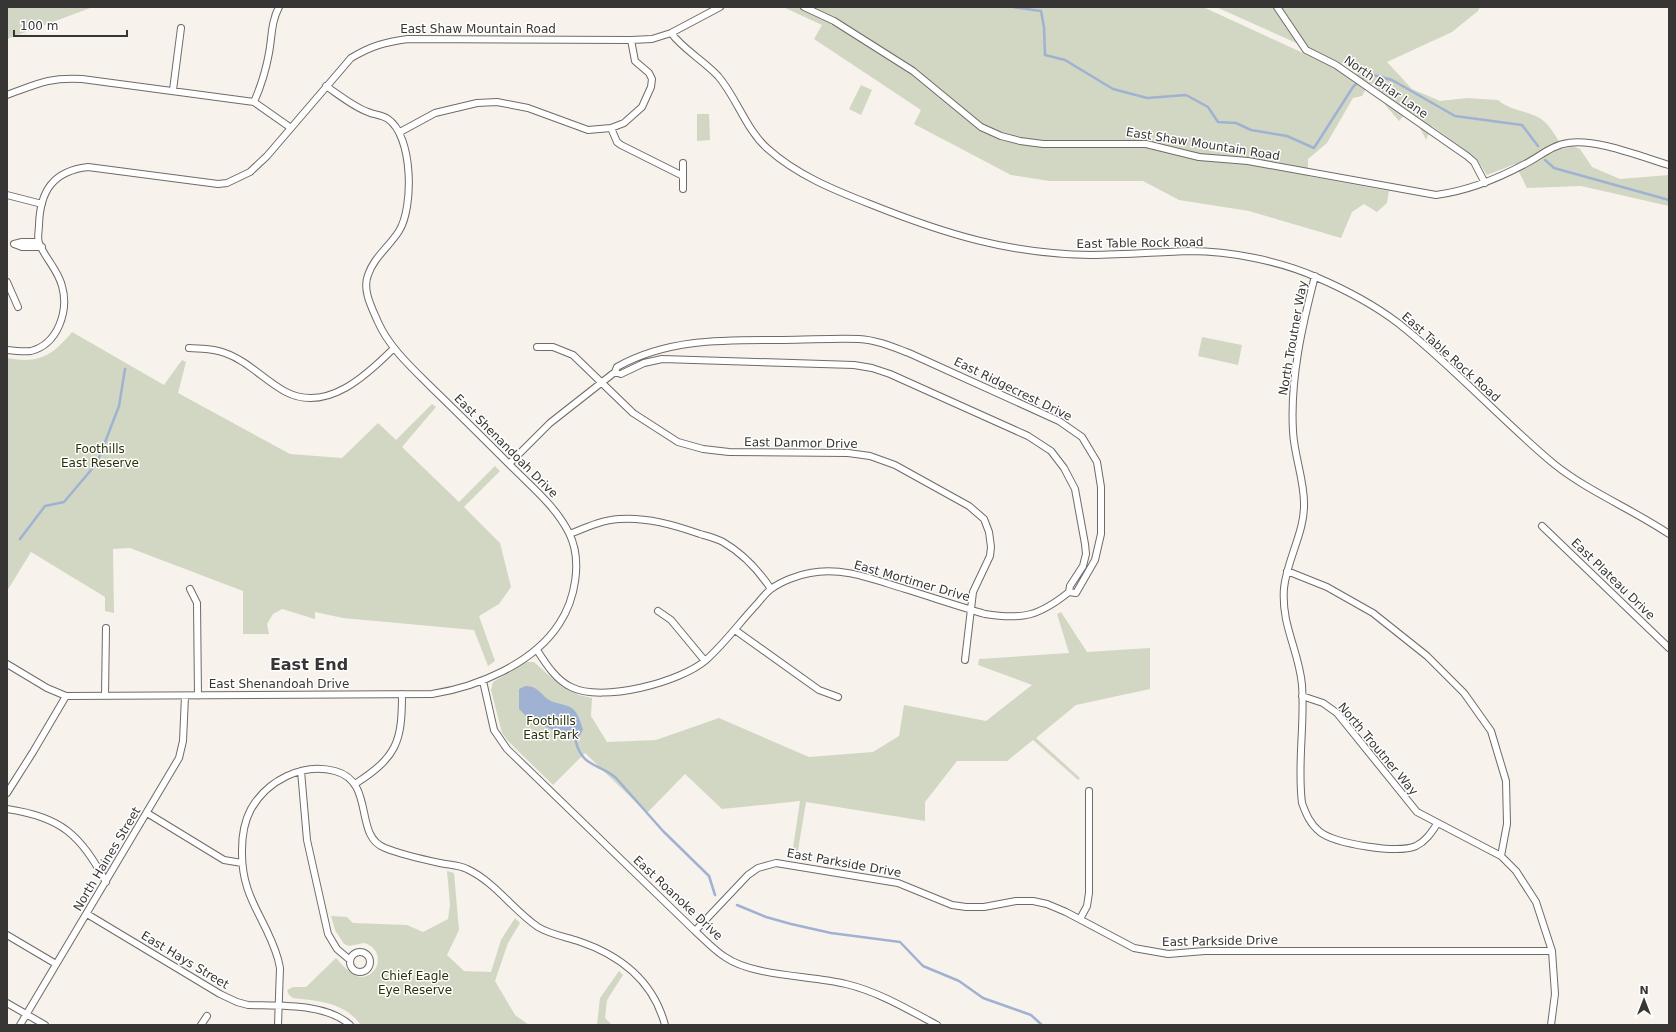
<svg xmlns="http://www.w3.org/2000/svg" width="1676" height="1032" font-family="'DejaVu Sans',sans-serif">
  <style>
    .green { fill: #d1d7c2 }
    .water { fill: #a0b2d2 }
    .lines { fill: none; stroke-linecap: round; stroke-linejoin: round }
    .stream { stroke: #a0b2d2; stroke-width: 2.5 }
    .minor-casing { stroke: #706b67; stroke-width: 8 }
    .minor { stroke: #fff; stroke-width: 6 }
    .labels { text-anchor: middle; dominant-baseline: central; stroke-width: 3; stroke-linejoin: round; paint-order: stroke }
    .street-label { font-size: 12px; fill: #383634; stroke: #fff }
    .park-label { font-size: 12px; fill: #293106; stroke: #fff }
    .district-label { font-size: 16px; font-weight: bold; fill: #383634; stroke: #fff }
  </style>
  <rect width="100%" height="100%" fill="#f8f2ed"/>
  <path class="green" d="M7 7H93L7 39Z
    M783 7H1203L1353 76 1359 71 1216 7H1480L1478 11 1452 32 1387 62 1412 89 1440 101 1467 98 1498 100C1510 111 1527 110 1541 119 1550 125 1558 139 1563 149L1573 146 1580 149 1592 167 1620 179 1669 175V206L1581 186 1527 188 1515 164 1487 175 1476 158 1432 126 1426 140 1413 114 1408 111 1399 121 1386 106 1380 91 1373 83 1367 87 1362 96 1353 98 1327 143 1308 159V176L1389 191 1387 203 1377 212 1364 204 1352 212 1341 238 1249 211 1179 200 1143 181H1049L1011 175 914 124 921 110 814 39 822 25Z
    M861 85 872 90 861 115 849 109Z
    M697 114H709L710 140 697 141Z
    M72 332 164 385 182 360 186 362 178 393 290 454 342 458 378 423 396 440 432 404 436 407 402 447 459 502 495 466 500 471 464 507 500 543 511 587 499 604 479 616 495 661 488 666 474 630 343 618 315 612V619L282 609 273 614 267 624 269 634H243V591L130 548 113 549 114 613 105 611V597L31 552 7 591V358C39 364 52 356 72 332Z
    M1202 337 1242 345 1238 365 1198 356Z
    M1061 612 1087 652 1150 648V689L1076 705 1036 738 1080 778 1078 780 1033 740 1007 761H957L925 802V821L806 802 797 856 792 855 800 801 722 809 685 774 647 813 585 753 553 785 508 741 502 733 491 690 493 682 527 662H534L562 687 579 695 592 698 591 716 607 742 656 740 719 718 809 757 873 752 899 736 904 705 986 721 1032 685 978 665 979 659 1069 653 1057 614Z
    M447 871 454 873 459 930 447 955 464 971 491 972 501 940 515 918 520 923 508 943 495 981 515 1015 529 1025H361C344 1002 319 1001 293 998L289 995 287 990 293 987H306L336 958C347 970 361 988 376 968 381 957 376 946 364 943L349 946 344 944 335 930 331 916 347 917 353 923 407 925 423 932 448 919 450 905Z
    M619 971 623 975 607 1000 605 1018 612 1025H597L600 998Z"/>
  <path class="water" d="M525 686C539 686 540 695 551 701 559 705 567 703 574 710 579 715 581 724 583 730L576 742 527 717 519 709V689Z"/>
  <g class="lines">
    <path class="stream" d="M1013 7 1041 11 1044 27 1045 55 1065 60 1113 89 1147 98 1186 95 1208 107 1218 122 1236 123 1251 130 1287 136 1314 148 1353 87 1357 83
      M1363 78 1370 74 1392 80 1455 116 1522 125 1538 146
      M1545 160 1554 168 1669 200
      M20 539 45 506 64 502 97 463 119 406 125 369
      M576 742C582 767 600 764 616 778L663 831 709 876 715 895
      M737 905 766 917 791 924 831 933 900 942 923 966 959 981 983 998 1031 1015 1042 1025"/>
    <defs>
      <path id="minor" d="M804 7 834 21 913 71 981 127 1001 136 1020 141 1043 144H1146L1199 157 1248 161 1436 195C1468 191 1497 179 1525 164 1539 157 1552 145 1568 143 1595 138 1642 157 1669 165
        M1277 7 1306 50 1336 65 1467 156 1474 162 1485 183
        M671 33C684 50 703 60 718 76 737 98 746 130 768 149 797 175 834 190 870 204 945 234 1009 254 1091 255 1124 255 1157 252 1190 251 1230 251 1280 261 1316 277 1344 289 1373 304 1398 323 1453 366 1500 419 1554 464 1589 492 1632 509 1669 534
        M173 90 181 28
        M7 95C37 84 49 77 82 79L254 102 291 128
        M254 102C261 86 266 70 269 53 272 37 271 22 279 7
        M611 128 617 142 621 145 683 176
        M400 132 435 113 477 103 497 102 528 108 588 130 611 128 624 123 642 107 651 87 652 79 649 73 635 61 631 40
        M683 189V163
        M7 195 42 204
        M38 242H22L14 244 22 247H42
        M1315 276C1302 326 1290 379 1293 431 1294 455 1304 479 1304 503 1305 532 1287 559 1284 588 1281 626 1299 650 1302 685 1305 724 1297 764 1302 803 1306 814 1310 824 1320 832 1336 844 1397 854 1416 846 1426 841 1431 833 1437 824
        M7 282 18 307
        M537 347H553L573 355 633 413 678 442 703 449 729 452 848 453 870 456 895 465 969 506 984 519 989 532 991 547 990 556 973 592 965 660
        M189 348C201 349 213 348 225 353 248 361 265 381 286 392 327 413 367 375 394 348
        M7 350C15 351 23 352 31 351 58 344 69 311 62 286 58 270 45 258 39 243 37 238 39 230 39 225 40 191 53 171 88 167L218 184 227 183 250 172 267 156 351 58C371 46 385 42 408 39L631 40 652 39 671 33 720 7
        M509 464 550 423 615 372 617 367C668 338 726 340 783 340 808 340 834 338 859 339 877 340 893 347 909 353L1059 421 1082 437 1097 462 1101 487V534L1095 560 1076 593 1069 592 1070 586 1083 566 1086 554 1085 544 1075 489 1064 468 1051 451 1028 436 890 374 872 368 854 365 662 359 644 363 621 374 615 372
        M1542 526 1669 648
        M570 534C585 528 602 520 619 519 647 517 674 525 700 534 707 536 716 538 723 542 742 553 759 571 771 589
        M1287 571 1327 587 1373 613 1427 656 1464 693 1491 731 1506 781 1507 824 1501 856
        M190 589 197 603 198 696
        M658 611 671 620 705 661
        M735 630 819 690 838 697
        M537 650C546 664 556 680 571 687 602 703 681 682 706 660 725 643 740 622 757 604 761 599 766 593 771 589 782 581 798 575 810 573 842 566 875 580 905 589 931 597 958 606 985 614 1023 620 1039 616 1069 592
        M7 664 47 688 66 696 432 694C477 687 533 664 559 624 575 600 583 561 569 533 556 507 533 488 513 468 485 440 458 413 430 386 411 367 389 347 378 322 372 308 362 290 368 275 374 257 389 247 399 231 414 207 413 136 388 119 382 115 375 115 368 112 354 107 339 95 326 86
        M483 681 494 730 507 749 695 931C705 940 714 950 725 957 754 977 811 975 846 984 879 992 907 1009 937 1025
        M105 696 106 628
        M1302 696 1323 703 1337 713 1417 812 1501 856 1516 871 1536 902 1552 951 1555 994 1551 1025
        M301 771 307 840 328 934 337 949 350 960
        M355 784C397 757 402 742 402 694
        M7 793 33 752 66 696
        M7 809C62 817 80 835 106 882
        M147 813 224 860 242 863
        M87 914 220 994 237 1002 248 1005C280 1006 326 1003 350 1025
        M1080 919 1087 906 1089 893V791
        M695 931 748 875 758 868 776 863 898 883 952 905 966 907H984L1016 901H1033L1047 904 1066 912 1134 948 1168 954 1205 951H1552
        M7 935 56 964
        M350 962a10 10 0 1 1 20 0a10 10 0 1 1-20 0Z
        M7 1003 45 1025
        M20 1025 179 758 183 741 185 696
        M201 1025 207 1016
        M278 1025 280 968 278 959C266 917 241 899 242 850 242 836 244 822 251 809 267 781 302 762 335 771 376 782 353 836 385 848 403 855 421 859 440 863 449 865 459 865 467 869 495 882 513 910 538 927 549 934 566 937 578 941 620 955 653 980 665 1025"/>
    </defs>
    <use href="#minor" class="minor-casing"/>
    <use href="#minor" class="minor"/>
  </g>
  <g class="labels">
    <g class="street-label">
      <text x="478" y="29">East Shaw Mountain Road</text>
      <text transform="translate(1386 87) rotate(35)">North Briar Lane</text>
      <text transform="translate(1203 144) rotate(9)">East Shaw Mountain Road</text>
      <text transform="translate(1140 243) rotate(-1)">East Table Rock Road</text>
      <text transform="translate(1293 338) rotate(-80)">North Troutner Way</text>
      <text transform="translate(1451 357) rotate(42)">East Table Rock Road</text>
      <text transform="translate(1013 389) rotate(26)">East Ridgecrest Drive</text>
      <text transform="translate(801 443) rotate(1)">East Danmor Drive</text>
      <text transform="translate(506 446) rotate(45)">East Shenandoah Drive</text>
      <text transform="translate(1613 579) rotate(44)">East Plateau Drive</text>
      <text transform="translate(912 581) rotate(16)">East Mortimer Drive</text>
      <text x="279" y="684">East Shenandoah Drive</text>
      <text transform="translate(1378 749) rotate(50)">North Troutner Way</text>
      <text transform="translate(107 859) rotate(-59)">North Haines Street</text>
      <text transform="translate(844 863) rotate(10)">East Parkside Drive</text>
      <text transform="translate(678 898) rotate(43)">East Roanoke Drive</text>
      <text transform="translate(1220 941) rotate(-1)">East Parkside Drive</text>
      <text transform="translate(185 960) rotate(31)">East Hays Street</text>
    </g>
    <g class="park-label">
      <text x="100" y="449">Foothills<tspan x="100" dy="14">East Reserve</tspan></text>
      <text x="551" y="721">Foothills<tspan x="551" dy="14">East Park</tspan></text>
      <text x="415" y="976">Chief Eagle<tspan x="415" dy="14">Eye Reserve</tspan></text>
    </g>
    <g class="district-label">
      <text x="309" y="664">East End</text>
    </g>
  </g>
  <rect width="1676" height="1032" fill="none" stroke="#383634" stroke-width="16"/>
  <g transform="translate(1644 1000)" stroke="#ffffff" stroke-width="3" paint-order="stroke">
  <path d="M0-3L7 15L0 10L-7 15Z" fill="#383634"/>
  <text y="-6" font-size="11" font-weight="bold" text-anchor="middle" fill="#383634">N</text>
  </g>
  <path d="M14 30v6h113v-6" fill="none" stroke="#383634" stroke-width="2"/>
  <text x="20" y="30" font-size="12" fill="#383634" stroke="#ffffff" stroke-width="3" paint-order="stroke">100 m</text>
</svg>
